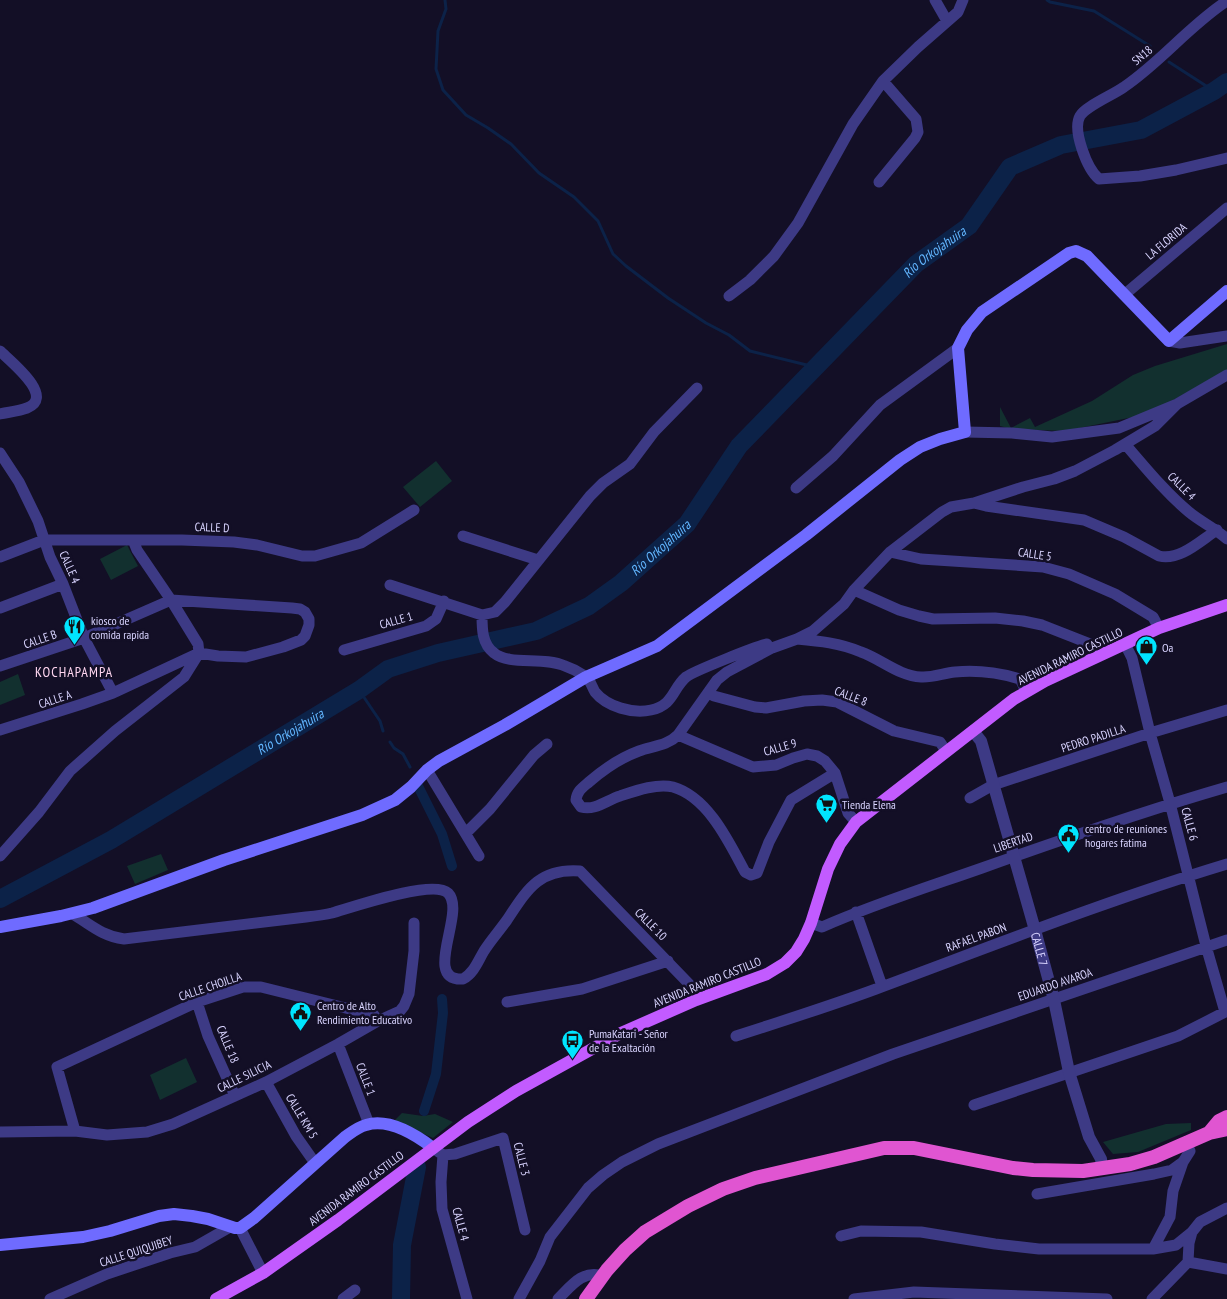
<svg xmlns="http://www.w3.org/2000/svg" width="1227" height="1299" font-family="'PT Sans Narrow',sans-serif">
  <style>
    .green { fill: #12302f }
    .lines { fill: none; stroke-linecap: round; stroke-linejoin: round }
    .stream { stroke: #0c2248; stroke-width: 3 }
    .canal { stroke: #0c2248; stroke-width: 10 }
    .river { stroke: #0c2248; stroke-width: 18 }
    .minor { stroke: #3d3a85; stroke-width: 11 }
    .tertiary { stroke: #3d3a85; stroke-width: 12 }
    .secondary { stroke: #6f6bff; stroke-width: 12 }
    .primary { stroke: #c25bff; stroke-width: 12 }
    .trunk { stroke: #e055d1; stroke-width: 14 }
    .labels { text-anchor: middle; dominant-baseline: central; stroke-width: 5; stroke-linejoin: round; paint-order: stroke }
    .street-label { font-size: 12px; fill: #d9d4ff; stroke: #130f26 }
    .poi-label { font-size: 12px; fill: #d9d4ff; stroke: #130f26; text-anchor: start }
    .water-label { font-size: 14px; font-style: italic; fill: #62b6ff; stroke: #130f26 }
    .neighbourhood-label { font-size: 14px; letter-spacing: 1px; fill: #ffd6f0; stroke: #130f26 }
  </style>
  <rect width="100%" height="100%" fill="#130f26"/>
  <path class="green" d="M1227 344V370L1148 414 1065 431 1011 429 1000 426V407L1011 428 1030 418 1035 427 1092 401 1133 375 1155 366Z
    M436 461 452 481 420 507 403 487Z
    M127 545 138 566 111 580 100 559Z
    M18 674 25 695 0 705V682Z
    M161 854 168 870 135 884 127 866Z
    M186 1058 197 1082 160 1100 150 1075Z
    M402 1113 423 1116 435 1114 453 1122 433 1138 394 1121Z
    M1191 1123V1130L1138 1152 1113 1154 1103 1142 1166 1124Z"/>
  <g class="lines">
    <path class="stream" d="M445 0 446 9 438 31 436 69 443 90 466 115 488 128 511 144 539 173 574 197 598 221 613 254 626 266 668 298 706 323 729 335 750 351 815 367
      M1047 0 1050 2 1094 11 1150 46
      M1169 62 1214 91
      M359 690 380 721 383 731
      M390 742 394 748 403 754 410 767"/>
    <path class="canal" d="M417 784 442 834 452 866
      M424 1111 436 1074 443 1013 442 999"/>
    <g class="river">
      <path id="s1" d="M0 899 111 840 359 690 388 669 438 653 536 631 589 606 621 583 687 524 739 446 916 264 969 226 1010 167 1061 145 1141 130 1214 91 1227 82"/>
      <path d="M401 1299 402 1245 417 1167"/>
    </g>
    <path class="minor" d="M935 0 947 21
      M1227 1C1190 25 1161 62 1124 87 1113 95 1086 106 1080 116 1072 130 1087 169 1099 179L1140 176 1176 170 1227 158
      M879 182 915 138 918 132 916 119 883 81
      M1124 295 1227 208
      M729 296 750 280 774 256 798 223 853 124 883 81 918 47 958 12 963 0
      M1169 341 1180 343 1227 336
      M0 351C10 361 56 397 27 408 19 411 9 412 0 414
      M965 432 1012 433 1052 437 1119 428 1177 404 1227 375
      M1125 444C1145 467 1165 492 1189 512 1201 522 1215 528 1227 539
      M0 453 19 482 38 521 50 557 63 584 84 638 113 693
      M796 488 833 456 880 405 958 348
      M974 503 986 506 1084 520 1124 537 1159 556C1180 561 1200 541 1217 530
      M463 536 538 560
      M890 552 921 559 1043 567 1069 574 1115 594 1153 617 1159 628
      M0 557 44 540H182L234 542 257 545 302 556H315L361 543 414 510
      M390 585 482 615 495 612 505 602 590 496 603 483 630 464 654 432 697 388
      M854 590 899 610 919 616 933 619 995 618 1023 621 1042 625 1093 645 1098 656
      M0 608 63 584
      M482 615C482 629 482 644 494 653 510 666 543 656 565 666 571 668 579 672 585 676 590 679 592 687 595 692 607 707 633 714 651 710 674 705 672 689 686 677 694 671 757 646 767 644
      M797 639C819 641 840 643 861 652 881 659 899 676 921 677 932 678 944 673 955 672 976 670 1000 673 1020 679L1026 691
      M1125 644 1132 658 1150 733 1170 803 1206 946 1225 1012
      M344 650 426 626 436 619 444 601
      M0 666 84 638 171 600 292 608 300 609 305 612 309 619V625L305 636 301 640 283 647 246 657 218 656 199 653 113 693 82 704 0 730
      M709 693 714 696 755 707 766 708 804 701 822 700 837 702 894 731 940 742 946 751
      M678 735 753 767 776 765 793 758 807 754 817 756 825 761 835 773 848 813 856 822
      M427 770 479 856
      M835 773 791 800 769 842 757 873 751 875 745 872C729 842 708 797 673 787 657 783 635 791 620 796 607 800 595 811 581 807L576 800C577 791 582 788 589 782 604 769 620 758 639 751 653 746 667 746 678 735L717 680 727 672 772 648 797 639 813 631 844 604 854 590 890 552 942 512 951 507 974 503 1023 487 1054 479 1075 471 1115 450 1155 426 1177 404
      M970 798 993 785 1150 733 1227 710
      M466 833 490 809 534 755 547 744
      M0 856 39 812 70 771 115 731 184 677 199 653 198 644 171 600 137 550 133 540
      M856 912 882 986
      M73 914C91 925 102 936 124 939L306 917C315 916 324 915 332 913 353 907 433 879 448 893 467 912 421 981 463 979 474 973 478 961 484 951 491 940 500 930 507 920 527 890 539 868 580 871L692 987 696 1000
      M811 923 822 927C874 904 928 887 982 868 1063 839 1144 811 1227 787
      M197 1002 208 1036 235 1096
      M507 1002 582 989 668 961
      M736 1036C783 1021 830 1006 876 989 992 946 1108 900 1227 864
      M338 1044 369 1124
      M266 1082 296 1136 315 1163
      M974 1105 1178 1036 1227 1011
      M75 1131 57 1067 197 1002 243 987H261L370 1014 374 1015 378 1021
      M0 1132 75 1131 107 1135 147 1132 173 1124 266 1082 338 1044 378 1021 400 1011 404 1006 409 994 414 951V923
      M433 1148 443 1155 455 1154 503 1138 525 1230
      M443 1155 441 1182 442 1209 467 1299
      M1037 1194 1154 1174 1172 1170 1183 1162
      M240 1228 263 1273
      M841 1236 861 1231 921 1232 995 1244 1039 1249H1153L1176 1245 1192 1232 1200 1222 1227 1208
      M1153 1249 1170 1217 1173 1191 1183 1162 1190 1151 1186 1143
      M1188 1262 1227 1269
      M50 1299 107 1274 170 1253 195 1247 230 1227
      M343 1299 355 1290
      M519 1299 540 1261 550 1237 588 1188 603 1175 622 1162 658 1144 893 1054 1227 940
      M558 1299C571 1286 583 1269 603 1276
      M854 1299 914 1292 1107 1299
      M1152 1299 1188 1262 1189 1243 1192 1232"/>
    <path class="tertiary" id="s2" d="M973 731 981 741 1035 930 1054 1000 1069 1072 1089 1137 1101 1159 1102 1169"/>
    <path class="secondary" d="M0 927 61 916 93 908 224 860 362 815 395 800 411 787 427 770 439 761 505 725 586 677 657 646 806 535 900 460 920 447 940 439 965 432 958 348 967 330 982 312 1069 253 1076 251 1087 256 1169 341 1227 291
      M0 1245 83 1237 110 1231 159 1216 174 1214 192 1216 208 1219 235 1228H240L254 1218 345 1137C352 1132 358 1127 366 1125 389 1118 416 1135 433 1148"/>
    <path class="primary" d="M216 1299 263 1273 338 1220 468 1122 516 1091 621 1033 696 1000 767 974 785 963 796 952 804 939 811 923 828 869 840 844 856 822 1014 699 1045 681 1159 628 1227 605"/>
    <path class="trunk" d="M1209 1133 1219 1121 1227 1117
      M586 1299 607 1270 625 1250 645 1232 688 1206 723 1189 755 1178 884 1148H914L1013 1168 1033 1170 1083 1171 1130 1164 1154 1157 1209 1133 1227 1129"/>
  </g>
  <defs>
    <symbol id="restaurant-pin" viewBox="-11 -11 22 30"><path d="M0 17L-7.5 6A9.5 9.5 0 1 1 7.5 6Z" fill="#00e5ff" stroke="#130f26"/><path d="M-5-6h1v4h1v-4h1v4h1v-4h1v5L-1.5 .5V6h-2V.5L-5-1ZM5-6V6H3V1.5H1.5Q1.5-4 5-6Z" fill="#111"/></symbol>
    <symbol id="shop-pin" viewBox="-11 -11 22 30"><path d="M0 17L-7.5 6A9.5 9.5 0 1 1 7.5 6Z" fill="#00e5ff" stroke="#130f26"/><path d="M-5-2.5h2.3a2.7 3.5 0 0 1 5.4 0H5L5.5 6h-11ZM-1.5-2.5h3a1.5 2.3 0 0 0-3 0Z" fill="#111"/></symbol>
    <symbol id="supermarket-pin" viewBox="-11 -11 22 30"><path d="M0 17L-7.5 6A9.5 9.5 0 1 1 7.5 6Z" fill="#00e5ff" stroke="#130f26"/><path d="M-6-5.5h2.5l.6 2H6L4.5 2H-2.5L-4.4-4H-6ZM-1.5 3.2a1.3 1.3 0 1 0 .1 0ZM3 3.2a1.3 1.3 0 1 0 .1 0Z" fill="#111"/></symbol>
    <symbol id="civic-pin" viewBox="-11 -11 22 30"><path d="M0 17L-7.5 6A9.5 9.5 0 1 1 7.5 6Z" fill="#00e5ff" stroke="#130f26"/><path d="M-.6-6.5H3V-4.5H.6V-3L4-1V1h2V6H-6V1h2V-1L-.6-3ZM-1.2 2.5V6h2.4V2.5Z" fill="#111"/></symbol>
    <symbol id="bus-pin" viewBox="-11 -11 22 30"><path d="M0 17L-7.5 6A9.5 9.5 0 1 1 7.5 6Z" fill="#00e5ff" stroke="#130f26"/><path d="M-5-6H5V4H4V6H2V4H-2V6H-4V4H-5ZM-3.5-4V0h7V-4ZM-3.5 1.2v1.5H-2V1.2ZM2 1.2v1.5H3.5V1.2Z" fill="#111"/></symbol>
  </defs>
  <g fill-rule="evenodd">
    <use href="#restaurant-pin" x="62" y="614" width="25" height="34"/>
    <use href="#shop-pin" x="1134" y="634" width="25" height="34"/>
    <use href="#supermarket-pin" x="814" y="792" width="25" height="34"/>
    <use href="#civic-pin" x="1056" y="822" width="25" height="34"/>
    <use href="#civic-pin" x="288" y="1000" width="25" height="34"/>
    <use href="#bus-pin" x="560" y="1028" width="25" height="34"/>
  </g>
  <g class="labels">
    <g class="street-label">
      <text transform="translate(1142 55) rotate(-40)">SN18</text>
      <text transform="translate(1166 241) rotate(-40)">LA FLORIDA</text>
      <text transform="translate(1182 486) rotate(45)">CALLE 4</text>
      <text transform="translate(212 527) rotate(2)">CALLE D</text>
      <text transform="translate(1035 554) rotate(8)">CALLE 5</text>
      <text transform="translate(70 567) rotate(66)">CALLE 4</text>
      <text transform="translate(396 620) rotate(-16)">CALLE 1</text>
      <text transform="translate(40 639) rotate(-19)">CALLE B</text>
      <text transform="translate(1070 656) rotate(-26)">AVENIDA RAMIRO CASTILLO</text>
      <text transform="translate(851 696) rotate(21)">CALLE 8</text>
      <text transform="translate(55 699) rotate(-18)">CALLE A</text>
      <text transform="translate(1093 738) rotate(-18)">PEDRO PADILLA</text>
      <text transform="translate(780 747) rotate(-16)">CALLE 9</text>
      <text transform="translate(1190 824) rotate(75)">CALLE 6</text>
      <text transform="translate(1013 842) rotate(-19)">LIBERTAD</text>
      <text transform="translate(651 924) rotate(45)">CALLE 10</text>
      <text transform="translate(976 937) rotate(-20)">RAFAEL PABON</text>
      <text stroke="none"><textPath href="#s2" startOffset="229">CALLE 7</textPath></text>
      <text transform="translate(707 982) rotate(-22)">AVENIDA RAMIRO CASTILLO</text>
      <text transform="translate(1055 984) rotate(-19)">EDUARDO AVAROA</text>
      <text transform="translate(210 986) rotate(-19)">CALLE CHOJLLA</text>
      <text transform="translate(228 1044) rotate(67)">CALLE 18</text>
      <text transform="translate(244 1076) rotate(-26)">CALLE SILICIA</text>
      <text transform="translate(366 1079) rotate(69)">CALLE 1</text>
      <text transform="translate(302 1116) rotate(59)">CALLE KM 5</text>
      <text transform="translate(522 1159) rotate(76)">CALLE 3</text>
      <text transform="translate(356 1188) rotate(-37)">AVENIDA RAMIRO CASTILLO</text>
      <text transform="translate(461 1224) rotate(75)">CALLE 4</text>
      <text transform="translate(136 1251) rotate(-18)">CALLE QUIQUIBEY</text>
    </g>
    <g class="poi-label">
      <text x="91" y="620">kiosco de<tspan x="91" dy="14">comida rapida</tspan></text>
      <text x="1162" y="647">Oa</text>
      <text x="842" y="804">Tienda Elena</text>
      <text x="1085" y="828">centro de reuniones<tspan x="1085" dy="14">hogares fatima</tspan></text>
      <text x="317" y="1005">Centro de Alto<tspan x="317" dy="14">Rendimiento Educativo</tspan></text>
      <text x="589" y="1033">PumaKatari - Señor<tspan x="589" dy="14">de la Exaltación</tspan></text>
    </g>
    <g class="water-label">
      <text stroke="none"><textPath href="#s1" startOffset="1160">Río Orkojahuira</textPath></text>
      <text stroke="none"><textPath href="#s1" startOffset="755">Río Orkojahuira</textPath></text>
      <text stroke="none"><textPath href="#s1" startOffset="335">Río Orkojahuira</textPath></text>
    </g>
    <g class="neighbourhood-label">
      <text x="74" y="672">KOCHAPAMPA</text>
    </g>
  </g>
</svg>
